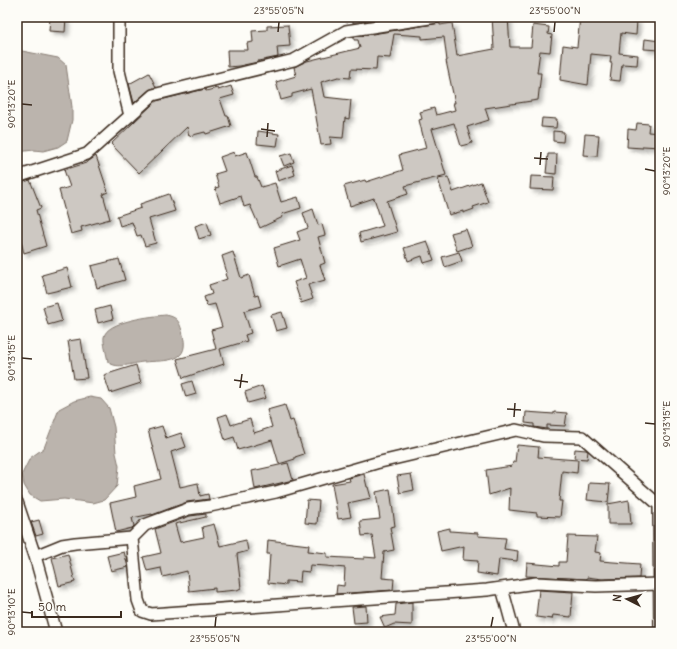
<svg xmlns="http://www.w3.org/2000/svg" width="677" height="649" font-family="Delius,sans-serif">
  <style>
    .water { fill: #bbb4ad; stroke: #887d74 }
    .building { fill: #cdc8c2; stroke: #3b2a1e; filter: url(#shadow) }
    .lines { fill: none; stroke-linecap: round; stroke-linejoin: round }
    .minor-casing { stroke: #3b2a1e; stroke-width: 14 }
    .minor { stroke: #fdfcf7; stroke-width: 11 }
    .ticks { fill: none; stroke: #3b2a1e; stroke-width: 1.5 }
    .neatline { fill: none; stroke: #3b2a1e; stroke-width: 1.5 }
    .ticks-label { font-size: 10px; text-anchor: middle; fill: #3b2a1e }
  </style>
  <defs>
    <filter id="shadow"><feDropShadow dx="3.5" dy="3.5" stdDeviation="2" flood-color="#0004"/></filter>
  </defs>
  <rect width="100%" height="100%" fill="#fdfcf7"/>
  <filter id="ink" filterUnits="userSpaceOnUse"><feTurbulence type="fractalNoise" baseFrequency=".025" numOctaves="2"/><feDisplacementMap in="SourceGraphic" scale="8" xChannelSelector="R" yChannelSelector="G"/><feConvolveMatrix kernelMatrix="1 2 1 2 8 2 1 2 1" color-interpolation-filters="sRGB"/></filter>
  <g filter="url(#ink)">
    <path class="water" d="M17 50 58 58 66 65 72 107V120L67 141 58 147 43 151 34 150 17 152Z
      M166 315C176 317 179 320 182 331 192 364 167 360 143 362 132 363 118 370 108 362 107 355 103 343 104 337 106 321 153 316 166 315Z
      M90 397 101 399 109 408 114 427 116 453 119 466 117 486 104 500 93 503 64 499 40 501 30 495 24 485 22 474 30 458 44 448 59 409 74 401Z"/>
    <path class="building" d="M50 17H66L65 32 49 31Z
      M353 17H390L353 23Z
      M492 17H508L510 47H531L533 25 549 27 548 34 552 35 550 52 540 51 537 73H541L538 100 485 108 489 120 467 127 472 143 461 146 454 123 432 129 446 175 405 186 408 194 387 201 397 232 361 242 359 233 383 226 374 198 350 206 344 186 365 180 366 182 403 170 399 155 426 148 419 120 422 119 420 112 434 108 436 115 455 110 453 103H455L446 61H447L444 37 422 39V36L394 34 390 58 377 57 376 70 351 69 350 78 338 77 321 82 324 97 351 100 349 119 345 118 343 138 330 137 331 144 321 145 311 89 292 94V97L281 100 276 82 296 76 294 67 307 61 360 48 358 40H354V37L440 23V25L452 23 457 56 494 49Z
      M580 17 637 20 636 35 621 33 619 53 638 55 637 65 622 64 620 81 610 80 612 63H610L611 56 591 54 588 85 560 80 563 45 577 47Z
      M288 25 290 46 277 47 278 57 258 61V62L239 66 228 67 227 50H248L247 43 253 42 252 31 267 30V26Z
      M645 39 660 41V50L644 49Z
      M149 73 156 87 149 90 134 103 129 84Z
      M231 86 234 95 220 99 226 116H228L231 126 206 134 205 132 189 136 187 127 139 173 111 144 156 101 205 89 206 91 217 88 218 90Z
      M542 118 557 119 556 128 541 127Z
      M637 123 649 124 648 132 660 133V147L643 146V148L627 147 628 129 636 130Z
      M258 131 279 134 277 146 257 144Z
      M553 131 564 132 563 142 553 141Z
      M585 134 599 135 597 156 583 155Z
      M234 152 235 156 247 152 255 177H257L261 187 275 183 281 202 298 197 301 208 282 214 283 217 260 228 250 205 244 207 241 196 220 203 215 188 219 187 215 174 225 171 220 157Z
      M291 153 294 162 284 166 280 156Z
      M548 154H557L556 174 546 173Z
      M96 156 108 192 103 194 110 219 81 227 82 231 71 234 59 190 70 187 64 170 86 163Z
      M292 165 295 175 278 181 275 171Z
      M531 176 554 177 553 190 530 189Z
      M448 177 453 192 481 182 488 202 473 207 474 209 463 213V211L449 215 438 179Z
      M30 180 41 208 36 210 46 246 24 253 17 226V184Z
      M169 194 175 211 149 219 156 243 145 246 141 235 137 236 132 222 120 226 117 216 141 208 140 204Z
      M313 209 318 225 322 224 325 235 318 237 325 263 320 265 325 280 308 285 313 299 301 303 294 282 306 278 300 259 279 266 274 248 300 240 297 232 308 228 303 213Z
      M207 222 211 235 199 239 195 226Z
      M466 229 472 246 457 251 451 233Z
      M427 241 434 260 424 263 422 256 408 261 404 248Z
      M233 252 241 278 249 275 255 296 258 295 261 306 244 311 251 333 245 335 247 341 220 349 224 364 183 378 177 359 216 349 211 330 222 327 215 304 207 306 204 297 212 294 209 285 227 279 225 274 227 273 222 256Z
      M459 252 462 261 445 267 442 257Z
      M119 259 125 280 97 288 91 266Z
      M67 268 72 287 47 293 42 275Z
      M57 303 62 321 48 325 43 307Z
      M110 306 113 319 98 323 95 310Z
      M282 312 287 328 276 331 271 315Z
      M81 339 87 378 74 379 68 341Z
      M136 365 141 383 110 393 104 375Z
      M192 381 196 394 186 397 182 384Z
      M262 386 266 398 248 403 245 392Z
      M285 405 290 421 293 420 304 454 295 457V459L279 464 272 440 238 450 234 437 225 440 218 417 227 414 231 425 250 419 254 433 272 427 267 410Z
      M526 412 554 414V412L567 413 565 426 547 425V429L534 427V424L525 423Z
      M162 426 166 438 181 433 186 447 171 452 180 487 198 483 200 496 208 494 209 499 187 502 152 515V514L132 518 134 526 132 528 116 532 110 503 136 497 134 486 161 479 148 430Z
      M517 445 539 447 538 457 578 460 577 473 562 471 559 501H562L560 517 537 516V513L509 510 510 488 489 495 486 470 512 466 513 462H515Z
      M575 449 586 450 588 451 587 459 574 458Z
      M288 463 293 480 255 489 252 471Z
      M364 474 367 487H368L371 498 348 503 351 517 338 519 332 484 350 481 349 478Z
      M411 474 414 490 400 493 397 476Z
      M589 483 610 484 608 502 587 500Z
      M390 489 395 526 390 527 394 550 384 552 382 578 394 579 393 590 336 594 337 585 344 586 345 568 326 566 310 565 309 572 301 571 300 582 286 581V585L268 583 270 554H267L268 540 309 545 308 551 327 553V557L364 559V557L376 558 372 535 362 536 360 521 380 519 376 492Z
      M307 500 319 501 317 524 305 523Z
      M629 500 631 524H608V504Z
      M206 514V517L175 524 180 542 204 537 202 527 214 524 220 546 246 540 248 551 237 554 241 588 237 590 215 592V588L189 591 187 571 163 577 161 568 147 571 143 557 161 553 155 529 190 516Z
      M39 520 43 534 36 536 31 522Z
      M450 528V531L478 533V536L506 538 504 549 518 551 517 561 499 559 497 576 477 573 478 561 463 560 464 546 441 551 437 531Z
      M568 536 597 537 595 552 601 553 600 561 640 564 639 578 602 579 587 577V579L526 576 527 563 559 566V562H566Z
      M124 552 128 567 111 571 107 556Z
      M68 554 75 582 59 586 52 558Z
      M539 590 573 592 571 617 553 615 552 619 536 617Z
      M412 602V625L394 624 385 628 380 617 395 615 396 604Z
      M366 606 367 622 354 623 352 607Z"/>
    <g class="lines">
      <defs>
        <path id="minor" d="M119 17V71L130 116
          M17 177 87 154 153 95 294 60 346 31 436 17
          M660 499 659 505 660 630
          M17 502 35 556 56 632
          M132 538 138 600 142 611 151 614 487 590 536 583 596 586 659 584
          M35 556 62 545 75 543 132 538 145 525 188 509 210 506 276 492 376 463 516 430 543 436 582 437 659 505
          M502 588 514 632"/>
      </defs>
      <use href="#minor" class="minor-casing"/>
      <use href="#minor" class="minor"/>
    </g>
  </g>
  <path class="ticks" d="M278 32 279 22M554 32 555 22M22 104 32 105M261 129 275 131M267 137 268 123M534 158 548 159M540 165 541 152M645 169 655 171M22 358 32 359M234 380 248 382M240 388 242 374M507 409 521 410M514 417 515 403M645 423 655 424M22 612 32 613M215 627 216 617M491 627 493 617"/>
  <rect width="677" height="649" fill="none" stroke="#fdfcf7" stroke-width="44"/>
  <g transform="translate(627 599) rotate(276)" stroke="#fdfcf7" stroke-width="3" paint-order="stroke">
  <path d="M0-3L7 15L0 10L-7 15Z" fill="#3b2a1e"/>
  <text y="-6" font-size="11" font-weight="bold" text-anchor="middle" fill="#3b2a1e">N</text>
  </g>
  <path d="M32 611v6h89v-6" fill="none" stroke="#3b2a1e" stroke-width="2"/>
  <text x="38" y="611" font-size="12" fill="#3b2a1e" stroke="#fdfcf7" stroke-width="3" paint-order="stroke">50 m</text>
  <rect x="22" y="22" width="633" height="605" class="neatline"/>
  <g class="ticks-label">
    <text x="279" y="14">23°55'05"N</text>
    <text x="555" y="14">23°55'00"N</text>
    <text transform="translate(11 104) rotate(-90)" y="4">90°13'20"E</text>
    <text transform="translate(666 171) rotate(-90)" y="4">90°13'20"E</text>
    <text transform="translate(11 358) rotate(-90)" y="4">90°13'15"E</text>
    <text transform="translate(666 424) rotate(-90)" y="4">90°13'15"E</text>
    <text transform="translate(11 612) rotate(-90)" y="4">90°13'10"E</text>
    <text x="215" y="642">23°55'05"N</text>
    <text x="491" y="642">23°55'00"N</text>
  </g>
</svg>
